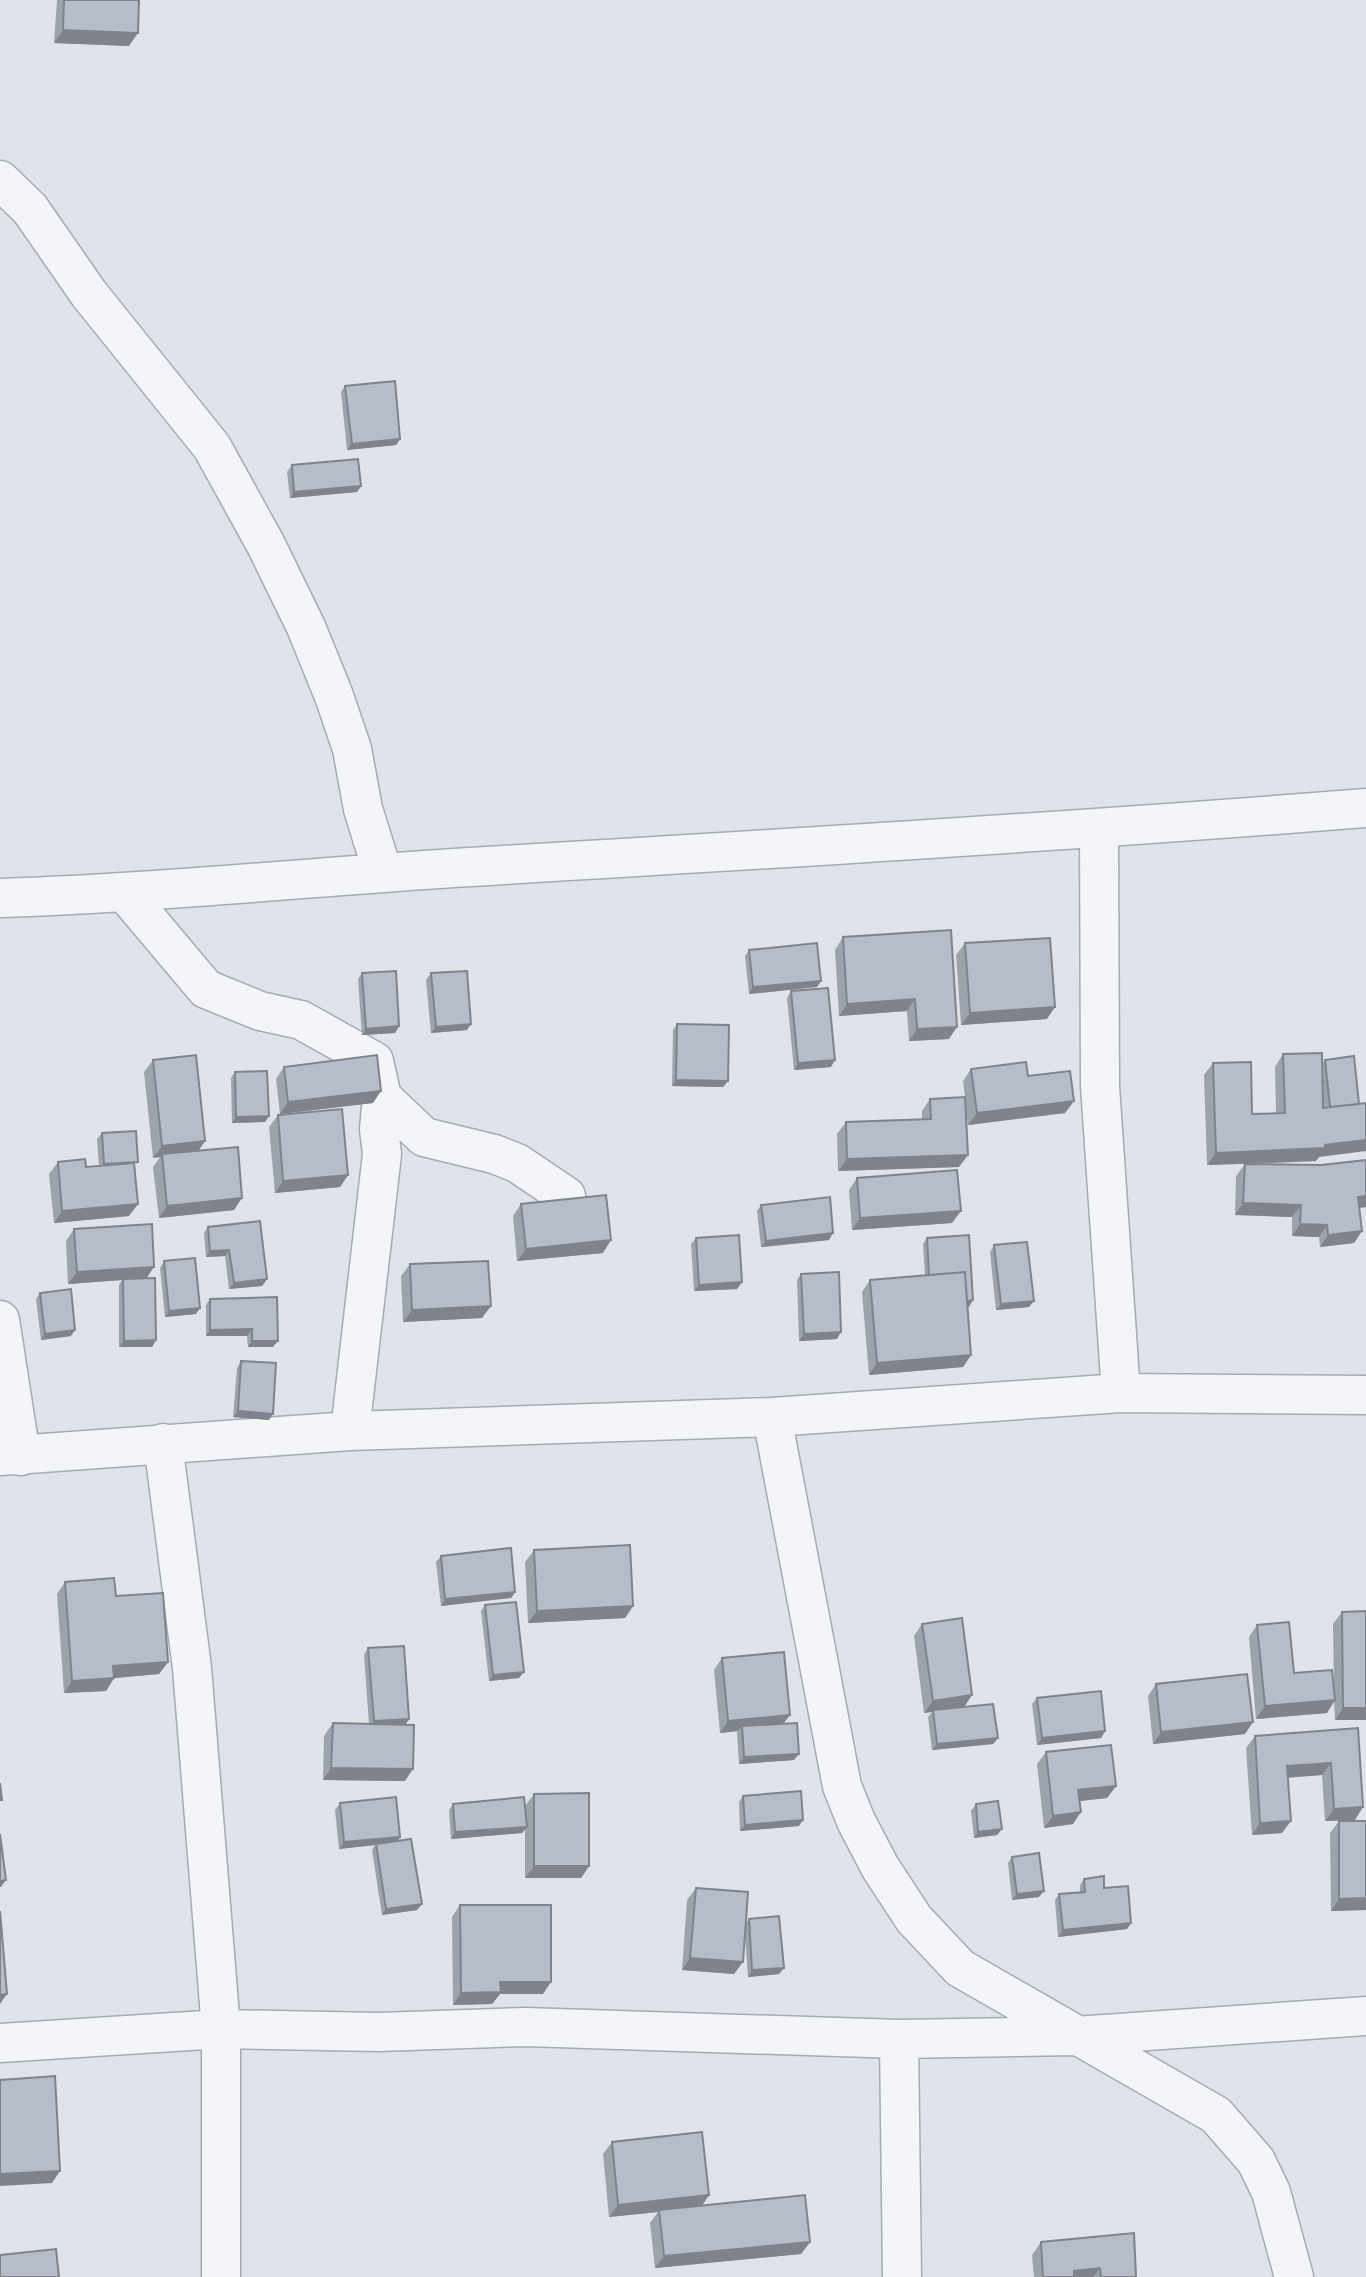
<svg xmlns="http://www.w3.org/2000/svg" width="1366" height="2277" font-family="'Titillium Web',sans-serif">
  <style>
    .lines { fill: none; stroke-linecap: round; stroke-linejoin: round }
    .minor-casing { stroke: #a4abb5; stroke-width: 41 }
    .minor { stroke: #f3f5f8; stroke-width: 38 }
    .wall { fill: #9da3ac }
    .shaded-wall { fill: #7f848c }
    .building { fill: #b6bdc8; stroke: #7f848c; stroke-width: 2 }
  </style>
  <rect width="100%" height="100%" fill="#dfe4ea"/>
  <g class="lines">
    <defs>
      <path id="minor" d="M0 180 30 209 89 294 212 447 266 545 306 627 334 696 352 749 363 809 383 873
        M1099 829 1100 1086 1121 1393
        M126 894 206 989 260 1011 301 1020 374 1061 382 1097 379 1129 382 1154 350 1431
        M0 898C151 893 302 878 453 868 757 850 1062 832 1366 808
        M382 1097 424 1137 494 1154 517 1163 566 1196
        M0 1320 21 1456
        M772 1417 842 1786 856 1821 880 1867 914 1919 960 1968 1216 2115 1256 2161 1271 2192 1294 2277
        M163 1443 192 1668 221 2029V2277
        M0 1456 350 1431 772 1417 1121 1393 1366 1395
        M899 2039 902 2277
        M0 2043 221 2029 379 2032 526 2027 899 2039 1075 2036 1366 2016"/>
    </defs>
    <use href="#minor" class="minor-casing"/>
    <use href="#minor" class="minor"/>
  </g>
  <path class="wall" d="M57 0H139L129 46 54 43Z
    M345 386 400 439 396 445 347 450 341 392Z
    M292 465 361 486 357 492 290 498 287 472Z
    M951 930 949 1039 909 1041 907 1011 839 1016 835 950 843 937Z
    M965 943 1047 1019 961 1025 956 955Z
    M749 950 821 981 817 987 749 994 745 956Z
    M362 973 399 1026 395 1033 362 1035 358 979Z
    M431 973 467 1030 431 1033 426 980Z
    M791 991 831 1067 794 1070 787 998Z
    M677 1024 728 1081 723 1087 672 1086 673 1030Z
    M1283 1054 1322 1064 1325 1060 1354 1056 1319 1157 1316 1161 1246 1164 1321 1165 1366 1160V1207L1359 1208 1362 1231 1354 1243 1320 1247 1319 1237 1292 1236V1217L1235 1215 1236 1176 1245 1164 1207 1165 1204 1075 1213 1063 1252 1114 1276 1113 1275 1067Z
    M153 1060 198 1151 234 1210 159 1218 153 1167 160 1157 153 1158 144 1072Z
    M284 1067 373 1103 280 1114 276 1079Z
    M971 1069 1028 1076 1074 1101 1065 1113 968 1125 965 1101 959 1167 838 1171 837 1134 846 1122 922 1119V1111L930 1099 965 1097 963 1081Z
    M235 1072 269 1116 265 1122 232 1123 231 1078Z
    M278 1115 348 1175 340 1187 275 1193 269 1127Z
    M102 1133 134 1167 129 1216 54 1223 49 1174 58 1162 86 1167 99 1166 97 1139Z
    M857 1178 952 1223 852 1230 849 1190Z
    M521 1204 603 1253 517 1261 513 1216Z
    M761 1205 829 1240 761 1247 757 1211Z
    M208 1227 267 1279 262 1286 229 1289 225 1256 206 1257 204 1233Z
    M74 1229 154 1267 146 1278 156 1340 152 1347H119V1285L122 1280 68 1284 66 1241Z
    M696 1238 742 1282 737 1289 694 1291 691 1244Z
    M927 1238 969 1307H967L971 1355 963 1367 869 1375 862 1292 870 1280 925 1275 923 1244Z
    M994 1245 1029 1307 996 1310 990 1252Z
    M164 1261 196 1314 165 1317 160 1268Z
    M410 1264 482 1318 403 1322 401 1276Z
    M801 1274 837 1339 799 1341 797 1280Z
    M40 1293 71 1336 41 1340 36 1299Z
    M277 1297 273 1347H248L247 1336H206V1305L210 1299Z
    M241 1361 269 1420 233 1417 237 1368Z
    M534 1550 633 1606 625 1618 528 1623 525 1562Z
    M441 1556 515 1592 511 1598 441 1606 436 1562Z
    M65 1582 116 1596 168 1662 159 1674 114 1678 106 1691 64 1693 57 1594Z
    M485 1605 519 1678 489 1681 481 1611Z
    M1342 1612 1366 1720H1335L1334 1701 1327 1713 1256 1719 1249 1637 1257 1625 1294 1673 1334 1691 1333 1624Z
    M922 1624 972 1695 964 1707 998 1738 993 1744 932 1750 928 1717 932 1712 924 1713 914 1636Z
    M368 1648 409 1719 405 1725V1781L323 1780 324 1736 333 1723 369 1724 364 1655Z
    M722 1658 784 1724 794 1760 739 1764 737 1732 738 1731 720 1733 714 1670Z
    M1156 1684 1245 1734 1153 1744 1148 1696Z
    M1037 1698 1105 1731 1101 1738 1037 1745 1032 1704Z
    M1358 1728 1355 1820 1325 1821 1322 1775 1288 1778 1282 1833 1252 1835 1246 1748 1255 1736Z
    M1046 1752 1116 1786 1107 1798 1080 1801 1073 1824 1044 1828 1037 1764Z
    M534 1794 589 1866 581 1878H525V1829L522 1833 451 1839 449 1810 453 1804 525 1806Z
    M743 1796 799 1826 740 1831 739 1802Z
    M340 1803 400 1837 398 1840 422 1904 417 1910 382 1915 372 1850 375 1845 339 1849 335 1810Z
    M976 1804 1002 1829 997 1835 974 1838 971 1811Z
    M1339 1821 1366 1910 1331 1911 1330 1833Z
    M1012 1857 1039 1897 1012 1900 1008 1863Z
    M1084 1879 1104 1888 1131 1923 1127 1929 1058 1937 1055 1900 1059 1894 1080 1892V1885Z
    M696 1888 746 1923 749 1919 784 1968 779 1974 748 1977 745 1935 734 1974 682 1970 687 1900Z
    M460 1905 543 1994H500L492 2004 453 2005 452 1917Z
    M612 2142 709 2195 702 2206 810 2242 801 2254 655 2268 650 2223 658 2212 609 2217 603 2154Z
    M1041 2242 1136 2277H1034L1032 2255Z"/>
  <path class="shaded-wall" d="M63 30 138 33 129 46 54 43Z
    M400 439 396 445 347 450 352 444Z
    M361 486 357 492 290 498 294 492Z
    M821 981 817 987 749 994 753 987Z
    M915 999 907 1011 839 1016 847 1004Z
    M1055 1007 1047 1019 961 1025 970 1013Z
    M471 1024 467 1030 431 1033 436 1027Z
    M399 1026 395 1033 362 1035 366 1029Z
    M957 1027 949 1039 909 1041 917 1029Z
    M835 1060 831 1067 794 1070 798 1063Z
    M676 1080 728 1081 723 1087 672 1086Z
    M381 1091 373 1103 280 1114 288 1102Z
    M1074 1101 1065 1113 968 1125 977 1113Z
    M269 1116 265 1122 232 1123 236 1117Z
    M1366 1140V1151L1319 1157 1316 1161 1207 1165 1216 1153 1325 1145Z
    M205 1141 197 1153 162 1154 160 1157 153 1158 162 1146Z
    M968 1155 959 1167 838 1171 847 1159Z
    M348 1175 340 1187 275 1193 283 1181Z
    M1366 1196V1207L1349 1209 1358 1197Z
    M242 1198 234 1210 159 1218 167 1206Z
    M1243 1203 1301 1205 1292 1217 1235 1215Z
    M138 1204 129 1216 54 1223 62 1211Z
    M961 1211 952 1223 852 1230 860 1218Z
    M1300 1224 1327 1225 1319 1237 1292 1236Z
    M1362 1231 1354 1243 1320 1247 1328 1235Z
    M833 1233 829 1240 761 1247 766 1241Z
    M611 1240 603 1253 517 1261 526 1249Z
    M229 1250 225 1256 206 1257 210 1251Z
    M154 1267 146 1279H123L122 1280 68 1284 77 1272Z
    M267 1279 262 1286 229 1289 234 1283Z
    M742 1282 737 1289 694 1291 699 1285Z
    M973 1300 969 1307H958L962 1301Z
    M1034 1301 1029 1307 996 1310 1001 1304Z
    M491 1306 482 1318 403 1322 412 1310Z
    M200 1308 196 1314 165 1317 169 1311Z
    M252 1329 247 1336H206L210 1330Z
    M75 1330 71 1336 41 1340 45 1334Z
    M841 1332 837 1339 799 1341 804 1334Z
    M156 1340 152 1347H119L124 1341Z
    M252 1341H278L273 1347H248Z
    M971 1355 963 1367 869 1375 877 1363Z
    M238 1411 273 1414 269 1420 233 1417Z
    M515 1592 511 1598 441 1606 445 1599Z
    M633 1606 625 1618 528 1623 537 1611Z
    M168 1662 159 1674 104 1679 113 1666Z
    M524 1672 519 1678 489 1681 493 1675Z
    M114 1678 106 1691 64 1693 72 1681Z
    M972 1695 964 1707 924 1713 933 1701Z
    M1335 1700 1327 1713 1256 1719 1265 1706Z
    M1343 1708H1366V1720H1335Z
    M790 1715 781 1727 742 1726 738 1731 720 1733 728 1721Z
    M409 1719 405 1725 369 1728 374 1721Z
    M1253 1722 1245 1734 1153 1744 1161 1732Z
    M1105 1731 1101 1738 1037 1745 1042 1738Z
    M998 1738 993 1744 932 1750 937 1744Z
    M799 1754 794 1760 739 1764 744 1757Z
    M1331 1763 1322 1775 1278 1778 1287 1766Z
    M331 1768 413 1769 405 1781 323 1780Z
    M1116 1786 1107 1798 1070 1802 1078 1790Z
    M1363 1807 1355 1820 1325 1821 1334 1809Z
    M1081 1812 1073 1824 1044 1828 1053 1816Z
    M803 1820 799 1826 740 1831 745 1825Z
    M1291 1821 1282 1833 1252 1835 1260 1823Z
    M527 1827 522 1833 451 1839 455 1832Z
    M1002 1829 997 1835 974 1838 978 1832Z
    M400 1837 396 1844H376L375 1845 339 1849 344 1842Z
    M534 1866H589L581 1878H525Z
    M6 1880 1 1887H0V1881Z
    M1044 1891 1039 1897 1012 1900 1017 1894Z
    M1366 1898V1910L1331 1911 1339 1899Z
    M422 1904 417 1910 382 1915 386 1909Z
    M1131 1923 1127 1929 1058 1937 1063 1930Z
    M690 1958 743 1962 734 1974 682 1970Z
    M784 1968 779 1974 748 1977 752 1970Z
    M500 1982H551L543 1994H500L492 2004 453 2005 461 1993Z
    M7 1994 0 2004V1995Z
    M60 2171 52 2183 0 2186V2174Z
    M709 2195 700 2208 659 2210 658 2212 609 2217 618 2205Z
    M810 2242 801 2254 655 2268 664 2256Z
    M1100 2268 1093 2277H1070L1074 2271Z"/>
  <path class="building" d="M64 0H139L138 33 63 30Z
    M395 381 400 439 352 444 345 386Z
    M358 459 361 486 294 492 292 465Z
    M951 930 957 1027 917 1029 915 999 847 1004 843 937Z
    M1050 938 1055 1007 970 1013 965 943Z
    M817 943 821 981 753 987 749 950Z
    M396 971 399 1026 366 1029 362 973Z
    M467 971 471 1024 436 1027 431 973Z
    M828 988 835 1060 798 1063 791 991Z
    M677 1024 729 1025 728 1081 676 1080Z
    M1322 1053 1323 1108 1366 1103V1140L1325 1145V1148L1216 1153 1213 1063 1251 1062 1252 1114 1285 1113 1283 1054Z
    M196 1055 205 1141 162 1146 153 1060Z
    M377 1055 381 1091 288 1102 284 1067Z
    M1354 1056 1359 1104 1330 1107 1325 1060Z
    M1026 1062 1028 1076 1070 1071 1074 1101 977 1113 971 1069Z
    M267 1071 269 1116 236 1117 235 1072Z
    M965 1097 968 1155 847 1159 846 1122 931 1119 930 1099Z
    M342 1109 348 1175 283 1181 278 1115Z
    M136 1131 138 1162 104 1164 102 1133Z
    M238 1147 242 1198 167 1206 162 1154Z
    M85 1159 86 1167 134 1163 138 1204 62 1211 58 1162Z
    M1366 1160V1196L1358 1197 1362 1231 1328 1235 1327 1225 1300 1224 1301 1205 1243 1203 1245 1164 1321 1165Z
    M957 1170 961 1211 860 1218 857 1178Z
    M606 1195 611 1240 526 1249 521 1204Z
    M830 1197 833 1233 766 1241 761 1205Z
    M260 1221 267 1279 234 1283 229 1250 210 1251 208 1227Z
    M152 1224 154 1267 77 1272 74 1229Z
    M739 1235 742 1282 699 1285 696 1238Z
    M969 1235 973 1300 967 1301 965 1272 929 1275 927 1238Z
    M1027 1242 1034 1301 1001 1304 994 1245Z
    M195 1258 200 1308 169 1311 164 1261Z
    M488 1261 491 1306 412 1310 410 1264Z
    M839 1272 841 1332 804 1334 801 1274Z
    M965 1272 971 1355 877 1363 870 1280Z
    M155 1278 156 1340 124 1341 123 1279Z
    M71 1289 75 1330 45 1334 40 1293Z
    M277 1297 278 1341H252V1329L210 1330V1299Z
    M241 1361 276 1363 273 1414 238 1411Z
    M630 1545 633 1606 537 1611 534 1550Z
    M511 1548 515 1592 445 1599 441 1556Z
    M114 1578 116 1596 163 1593 168 1662 113 1666 114 1678 72 1681 65 1582Z
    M516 1602 524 1672 493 1675 485 1605Z
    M1366 1611V1708H1343L1342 1612Z
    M962 1618 972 1695 933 1701 922 1624Z
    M1289 1622 1294 1673 1332 1670 1335 1700 1265 1706 1257 1625Z
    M404 1646 409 1719 374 1721 368 1648Z
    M784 1652 790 1715 728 1721 722 1658Z
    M1247 1674 1253 1722 1161 1732 1156 1684Z
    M1101 1691 1105 1731 1042 1738 1037 1698Z
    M993 1704 998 1738 937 1744 933 1710Z
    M333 1723 414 1725 413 1769 331 1768Z
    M797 1723 799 1754 744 1757 742 1726Z
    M1358 1728 1363 1807 1334 1809 1331 1763 1287 1766 1291 1821 1260 1823 1255 1736Z
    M1111 1745 1116 1786 1078 1790 1081 1812 1053 1816 1046 1752Z
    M0 1783 2 1800H0Z
    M801 1791 803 1820 745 1825 743 1796Z
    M589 1793V1866H534V1794Z
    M396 1797 400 1837 344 1842 340 1803Z
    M524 1797 527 1827 455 1832 453 1804Z
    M998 1801 1002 1829 978 1832 976 1804Z
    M1339 1821H1366V1898L1339 1899Z
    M0 1834 6 1880 0 1881Z
    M411 1839 422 1904 386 1909 376 1844Z
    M1039 1853 1044 1891 1017 1894 1012 1857Z
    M1104 1876V1888L1128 1886 1131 1923 1063 1930 1059 1894 1085 1892 1084 1879Z
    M696 1888 748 1892 743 1962 690 1958Z
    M460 1905H551V1982H500L501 1992 461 1993Z
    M0 1911 7 1994 0 1995Z
    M779 1916 784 1968 752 1970 749 1919Z
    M55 2076 60 2171 0 2174V2080Z
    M702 2132 709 2195 618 2205 612 2142Z
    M805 2195 810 2242 664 2256 659 2210Z
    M1134 2233 1136 2277H1101L1100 2268 1074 2271V2277H1043L1041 2242Z
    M56 2249 59 2277H0V2255Z"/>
</svg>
